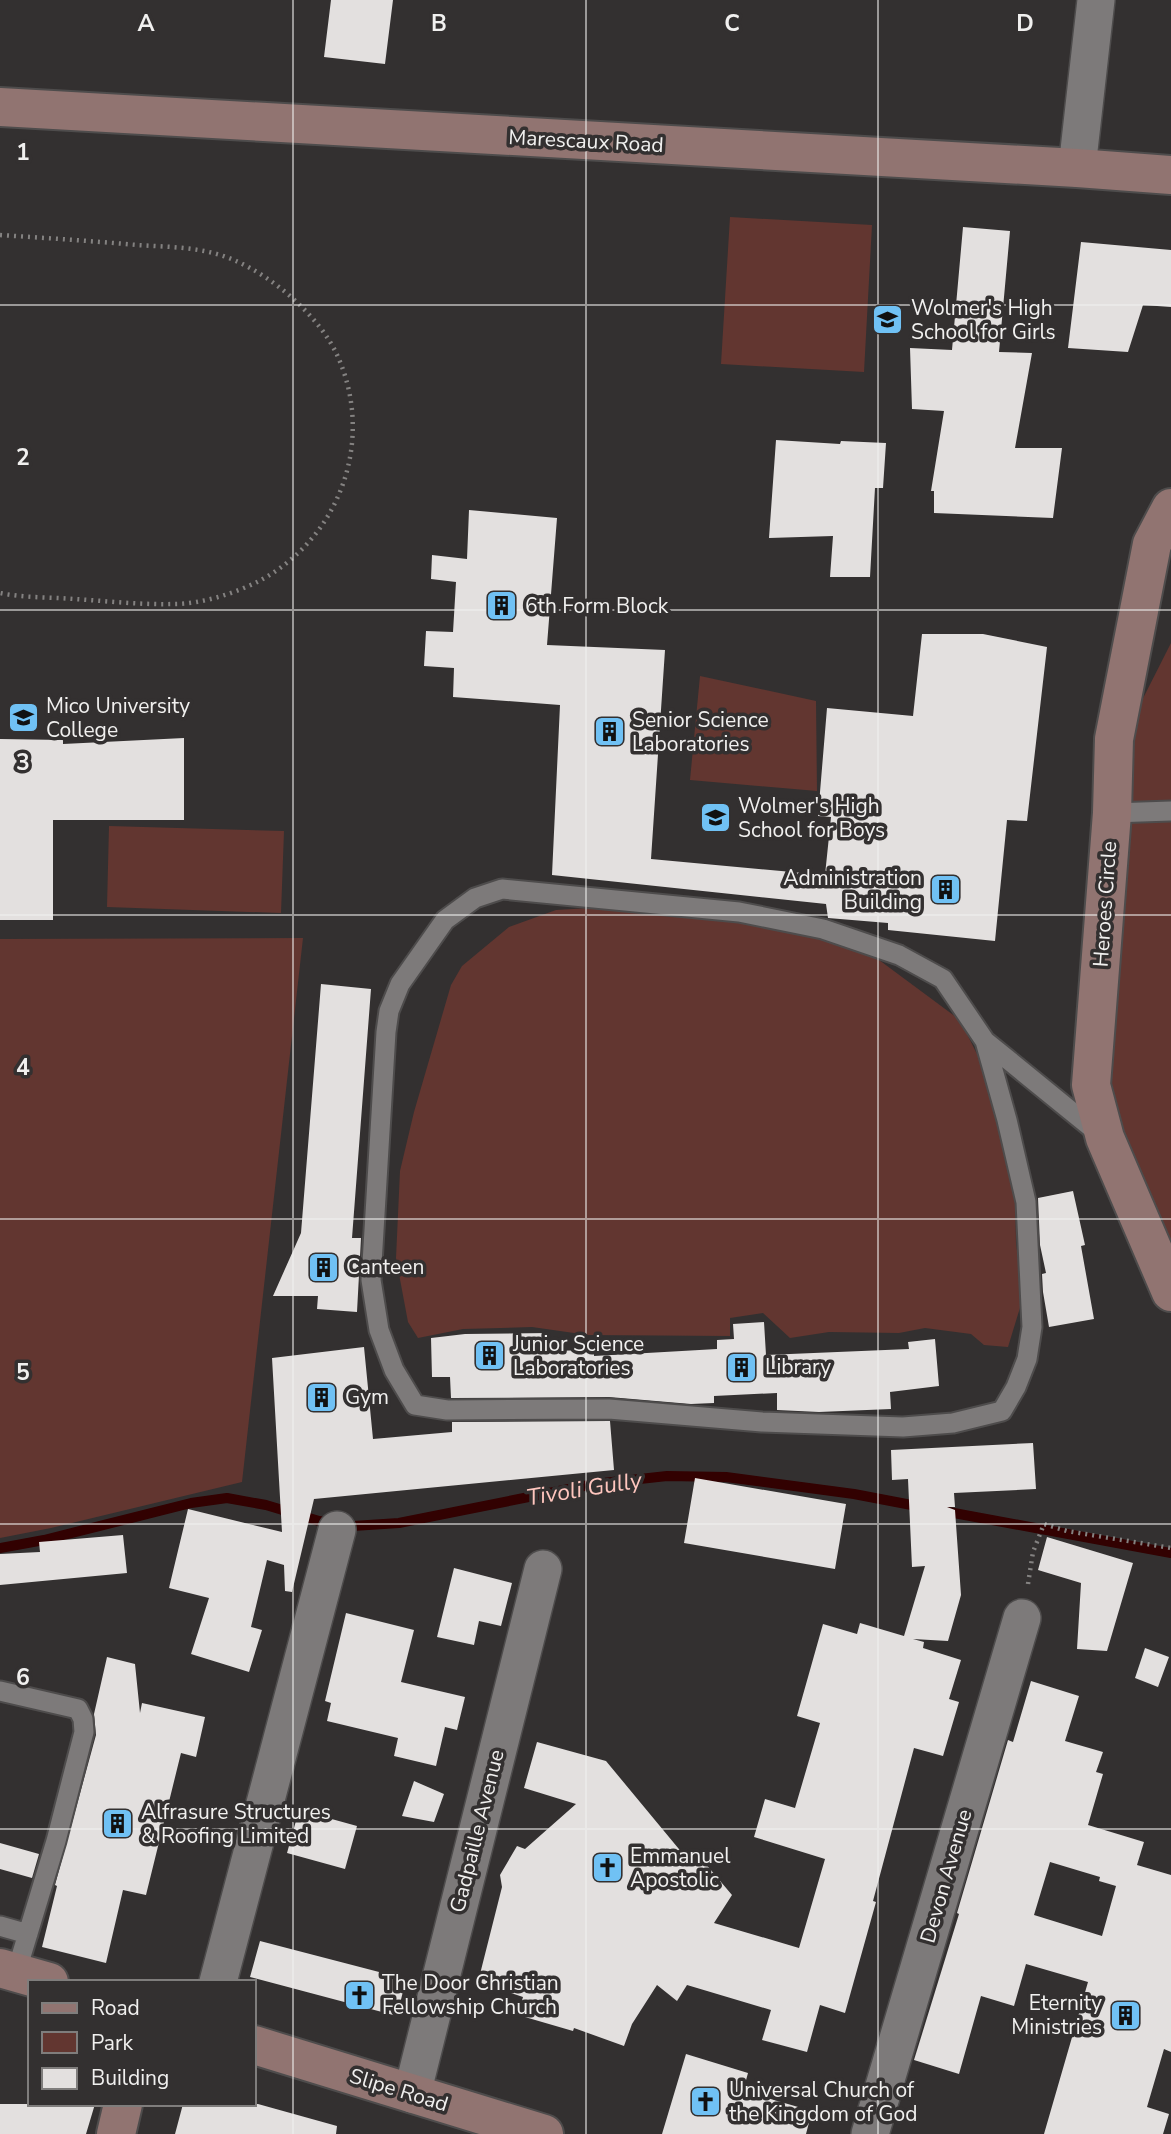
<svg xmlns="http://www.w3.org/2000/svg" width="1171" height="2134" font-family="'Nunito Sans',sans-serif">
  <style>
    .green { fill: #623630 }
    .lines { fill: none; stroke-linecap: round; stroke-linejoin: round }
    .stream { stroke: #320101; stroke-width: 10 }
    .building { fill: #e3e0df; fill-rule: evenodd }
    .lane-casing { stroke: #4e4c4c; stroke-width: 23 }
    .street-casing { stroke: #4e4c4c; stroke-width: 40 }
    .secondary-casing { stroke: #4e4c4c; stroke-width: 42 }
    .path { stroke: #848281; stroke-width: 4.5; stroke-dasharray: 2 5; stroke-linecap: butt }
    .lane { stroke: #7d7a7a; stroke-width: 19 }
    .street { stroke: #7d7a7a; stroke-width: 37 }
    .secondary { stroke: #917471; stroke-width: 38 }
    .grid { fill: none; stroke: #f1f0ef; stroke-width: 2; stroke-opacity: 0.55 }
    .labels { text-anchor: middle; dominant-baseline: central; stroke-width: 7; stroke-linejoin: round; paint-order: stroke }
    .street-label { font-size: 21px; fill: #f1f0ef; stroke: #333030 }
    .poi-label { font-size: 21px; fill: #f1f0ef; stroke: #333030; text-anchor: start }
    .water-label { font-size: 23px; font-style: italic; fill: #ffc6be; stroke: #333030 }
    .grid-label { font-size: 23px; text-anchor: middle; font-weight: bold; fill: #f1f0ef; stroke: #333030; stroke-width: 7; stroke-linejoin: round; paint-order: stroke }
  </style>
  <rect width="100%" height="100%" fill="#333030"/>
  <path class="green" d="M730 217 872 225 864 372 721 364Z
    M1171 643V1244L1136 1179 1108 1068 1131 722Z
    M700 676 816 701 817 791 690 780Z
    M109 826 284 831 281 913 107 907Z
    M590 908 668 912 745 922 812 936 875 957 960 1020 988 1076 1015 1197 1016 1243 1023 1298 1008 1347 984 1345 971 1334 925 1328 899 1333 829 1332 790 1338 763 1313 730 1318V1336L588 1335 532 1327 463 1329 418 1338 408 1322 396 1258 400 1171 414 1112 451 985 462 966 509 927 556 910Z
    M303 938 242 1482 51 1528 0 1538V939Z"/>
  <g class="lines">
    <path class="stream" d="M943 1511 1171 1553
      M0 1548 44 1540 191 1503 227 1498 266 1505 319 1521 353 1526 399 1523 594 1484 667 1476 726 1477 854 1494 922 1507"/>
  </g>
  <path class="building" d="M331 0H393L385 64 324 57Z
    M963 227 1010 231 999 352 1032 353 1015 448H1062L1053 518 934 513V491H931L944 411 912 409 910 348 952 350Z
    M1081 242 1171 250V307L1143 305 1128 352 1068 348Z
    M776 440 840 444 841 441 886 443 883 488H875L870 577H830L833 536 769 538Z
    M469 510 557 518 547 645 665 650 651 859 825 875 831 817 818 816 827 708 913 716 922 634H983L1047 647 1027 821 1007 820 995 941 888 930V923L828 918 826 904 552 875 560 705 453 697 454 668 424 666 426 631 453 632 456 582 431 579 432 555 467 559Z
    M184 738V820H53V920H0V739L63 740V744Z
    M321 984 371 989 352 1238H361L357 1312 317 1309 318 1296H273L301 1233Z
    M1073 1191 1085 1245 1081 1246 1094 1319 1049 1327 1043 1292 1042 1274 1046 1273 1040 1245 1038 1198Z
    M764 1322 766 1355 909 1349 908 1342 935 1339 939 1386 890 1392 891 1409 819 1412 777 1410V1393L714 1396V1403L691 1404 609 1397 451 1398 450 1377H432L431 1338 465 1334 549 1333 548 1351 594 1350V1356L717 1349V1340L734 1339 733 1324Z
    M364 1347 373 1439 452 1432V1422L610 1421 614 1470 314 1499 292 1592 285 1591 284 1565 267 1560 251 1627 262 1630 249 1672 191 1654 209 1598 169 1588 188 1509 282 1532 272 1358Z
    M1033 1443 1036 1489 954 1493 955 1507H947L955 1510 961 1595 948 1641 913 1639 924 1642 923 1648 961 1660 949 1699 959 1702 943 1756 914 1748 873 1901 876 1902 845 2013 820 2005 807 2052 762 2040 771 2010 687 1985 677 2001 657 1985 632 2024 624 2046 574 2028 573 2031 518 2015 523 1997 478 1982 502 1887 500 1875 517 1846 525 1849 576 1804 524 1788 537 1742 606 1761 688 1860 699 1856 732 1895 714 1923 799 1948 825 1859 754 1837 765 1799 795 1808 820 1723 797 1716 823 1624 857 1634 860 1623 904 1636 925 1566 912 1567 908 1479 892 1480 891 1450Z
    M695 1478 846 1504 835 1569 684 1543Z
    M123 1535 127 1573 0 1585V1554L40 1552 39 1542Z
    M1047 1537 1133 1563 1107 1651 1077 1649 1081 1583 1038 1570Z
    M454 1568 512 1583 501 1626 479 1621 474 1645 437 1637Z
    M346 1613 414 1630 401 1682 465 1697 457 1730 445 1727 436 1766 394 1756 398 1738 327 1721 331 1703 325 1701Z
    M1145 1648 1169 1657 1158 1687 1135 1678Z
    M107 1657 135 1664 140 1713 142 1703 205 1717 196 1757 181 1753 146 1895 123 1890 106 1963 42 1947 57 1886 55 1885 96 1735 94 1714Z
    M1031 1681 1079 1696 1065 1741 1103 1752 1096 1772 1103 1774 1088 1825 1144 1842 1137 1865 1171 1875V2052L1164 2049 1147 2107 1169 2114 1163 2134H1044L1088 1982 1026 1964 1014 2006 981 1996 959 2074 914 2060 959 1914 957 1913 1008 1740 1013 1742ZM1050 1862 1100 1877 1099 1881 1116 1886 1102 1936 1034 1915Z
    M414 1781 444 1794 434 1822 402 1816Z
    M299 1810 357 1826 345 1869 287 1853Z
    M0 1843 39 1854 32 1878 0 1869Z
    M260 1941 406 1979 397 2016 250 1977Z
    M686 2054 748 2073 743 2091 812 2111 806 2134H662Z
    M0 2104H95L86 2134H0Z
    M183 2104H258L337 2126 336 2134H175Z"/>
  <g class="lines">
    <defs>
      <path id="lane" d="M1112 813 1171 811
        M502 889 739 912 823 929 899 955 943 979 985 1041 1007 1120 1026 1202 1032 1327 1027 1359 1016 1387 1002 1411 953 1423 903 1427 762 1422 609 1409 447 1410 415 1405 394 1370 379 1330 371 1280 386 1032 389 1011 400 984 445 920 475 898Z
        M985 1041 1098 1133
        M0 1691 78 1709 83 1719 84 1732 56 1841 16 1973
        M0 1926 28 1934"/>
      <path id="street" d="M1077 168 1096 0
        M218 1982 337 1530
        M412 2094 543 1569
        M870 2134 1022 1618"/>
      <path id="secondary" d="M0 107 1077 168 1171 175
        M1171 508 1152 544 1114 739 1112 813 1091 1085 1105 1138 1171 1292
        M0 1968 49 1982
        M254 2045 544 2134
        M116 2134 123 2104"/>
    </defs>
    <use href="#lane" class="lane-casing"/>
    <use href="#street" class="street-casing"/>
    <use href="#secondary" class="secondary-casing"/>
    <path class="path" d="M0 235C46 238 92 241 137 245 170 247 206 247 236 261 275 278 321 318 338 357 375 441 340 537 261 580 236 593 202 604 174 604 141 605 107 601 74 599 50 597 24 598 0 593
      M1028 1584 1033 1552 1044 1524 1067 1531 1171 1548"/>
    <use href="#lane" class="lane"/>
    <use href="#street" class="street"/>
    <use href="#secondary" class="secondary"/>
  </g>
  <path class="grid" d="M293 0V2134M586 0V2134M878 0V2134M0 305H1171M0 610H1171M0 915H1171M0 1219H1171M0 1524H1171M0 1829H1171"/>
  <defs>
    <symbol id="school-square" viewBox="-11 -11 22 22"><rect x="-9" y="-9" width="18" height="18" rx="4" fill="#70c1f4" stroke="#333030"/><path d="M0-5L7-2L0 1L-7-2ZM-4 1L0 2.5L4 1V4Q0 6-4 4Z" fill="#111"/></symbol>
    <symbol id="building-square" viewBox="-11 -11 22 22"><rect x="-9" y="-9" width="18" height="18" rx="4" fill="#70c1f4" stroke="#333030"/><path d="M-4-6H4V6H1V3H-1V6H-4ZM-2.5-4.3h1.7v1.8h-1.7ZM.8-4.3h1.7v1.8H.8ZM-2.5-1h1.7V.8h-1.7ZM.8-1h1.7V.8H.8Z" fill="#111"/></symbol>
    <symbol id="university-square" viewBox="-11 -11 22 22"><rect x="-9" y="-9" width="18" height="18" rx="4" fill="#70c1f4" stroke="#333030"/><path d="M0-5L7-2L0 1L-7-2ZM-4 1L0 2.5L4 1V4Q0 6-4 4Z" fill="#111"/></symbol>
    <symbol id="church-square" viewBox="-11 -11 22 22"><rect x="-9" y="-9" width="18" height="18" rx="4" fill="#70c1f4" stroke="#333030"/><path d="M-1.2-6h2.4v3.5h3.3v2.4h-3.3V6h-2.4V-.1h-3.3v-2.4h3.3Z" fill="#111"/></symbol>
  </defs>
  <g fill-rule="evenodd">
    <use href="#school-square" x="870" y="302" width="35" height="35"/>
    <use href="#building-square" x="484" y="588" width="35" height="35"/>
    <use href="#university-square" x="6" y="700" width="35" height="35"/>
    <use href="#building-square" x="592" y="714" width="35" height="35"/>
    <use href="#school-square" x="698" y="800" width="35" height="35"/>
    <use href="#building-square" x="928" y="872" width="35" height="35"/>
    <use href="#building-square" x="306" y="1250" width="35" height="35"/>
    <use href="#building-square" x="472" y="1338" width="35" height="35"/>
    <use href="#building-square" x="724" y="1350" width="35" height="35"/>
    <use href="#building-square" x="304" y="1380" width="35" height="35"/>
    <use href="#building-square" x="100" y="1806" width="35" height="35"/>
    <use href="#church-square" x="590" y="1850" width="35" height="35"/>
    <use href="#church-square" x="342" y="1978" width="35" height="35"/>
    <use href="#building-square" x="1108" y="1998" width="35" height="35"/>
    <use href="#church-square" x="688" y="2084" width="35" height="35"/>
  </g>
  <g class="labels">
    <g class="street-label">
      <text transform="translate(586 141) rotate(3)">Marescaux Road</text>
      <text transform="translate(1105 904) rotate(-86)">Heroes Circle</text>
      <text transform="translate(477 1831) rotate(-76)">Gadpaille Avenue</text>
      <text transform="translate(946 1876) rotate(-74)">Devon Avenue</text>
      <text transform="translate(399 2090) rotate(17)">Slipe Road</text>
    </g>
    <g class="poi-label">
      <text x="911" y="308">Wolmer's High<tspan x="911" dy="24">School for Girls</tspan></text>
      <text x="525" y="606">6th Form Block</text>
      <text x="46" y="706">Mico University<tspan x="46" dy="24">College</tspan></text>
      <text x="632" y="720">Senior Science<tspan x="632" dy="24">Laboratories</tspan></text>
      <text x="738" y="806">Wolmer's High<tspan x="738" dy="24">School for Boys</tspan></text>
      <text x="922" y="878" text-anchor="end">Administration<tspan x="922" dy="24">Building</tspan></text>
      <text x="346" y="1267">Canteen</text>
      <text x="513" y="1344">Junior Science<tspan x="513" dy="24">Laboratories</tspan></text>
      <text x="765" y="1367">Library</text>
      <text x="345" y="1397">Gym</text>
      <text x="141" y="1812">Alfrasure Structures<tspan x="141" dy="24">&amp; Roofing Limited</tspan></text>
      <text x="630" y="1856">Emmanuel<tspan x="630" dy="24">Apostolic</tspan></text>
      <text x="382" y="1983">The Door Christian<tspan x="382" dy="24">Fellowship Church</tspan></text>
      <text x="1102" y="2003" text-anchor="end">Eternity<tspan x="1102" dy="24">Ministries</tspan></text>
      <text x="729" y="2090">Universal Church of<tspan x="729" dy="24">the Kingdom of God</tspan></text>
    </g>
    <g class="water-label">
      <text transform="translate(584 1489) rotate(-9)">Tivoli Gully</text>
    </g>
  </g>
  <g class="grid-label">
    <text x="146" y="31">A</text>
    <text x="439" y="31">B</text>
    <text x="732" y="31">C</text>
    <text x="1025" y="31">D</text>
    <text x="23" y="160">1</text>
    <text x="23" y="465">2</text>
    <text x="23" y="770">3</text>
    <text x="23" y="1075">4</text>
    <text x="23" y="1380">5</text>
    <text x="23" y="1685">6</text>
  </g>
  <rect x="28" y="1980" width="228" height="126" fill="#333030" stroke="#7f7d7c" stroke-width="2"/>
  <rect x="42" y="2003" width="35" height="10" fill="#917471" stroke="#7f7d7c" stroke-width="2"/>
  <text x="91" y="2015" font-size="21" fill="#f1f0ef">Road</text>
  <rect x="42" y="2032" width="35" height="21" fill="#623630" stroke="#7f7d7c" stroke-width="2"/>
  <text x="91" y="2050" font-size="21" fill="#f1f0ef">Park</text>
  <rect x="42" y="2068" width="35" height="21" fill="#e3e0df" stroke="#7f7d7c" stroke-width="2"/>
  <text x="91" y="2085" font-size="21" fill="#f1f0ef">Building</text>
</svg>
